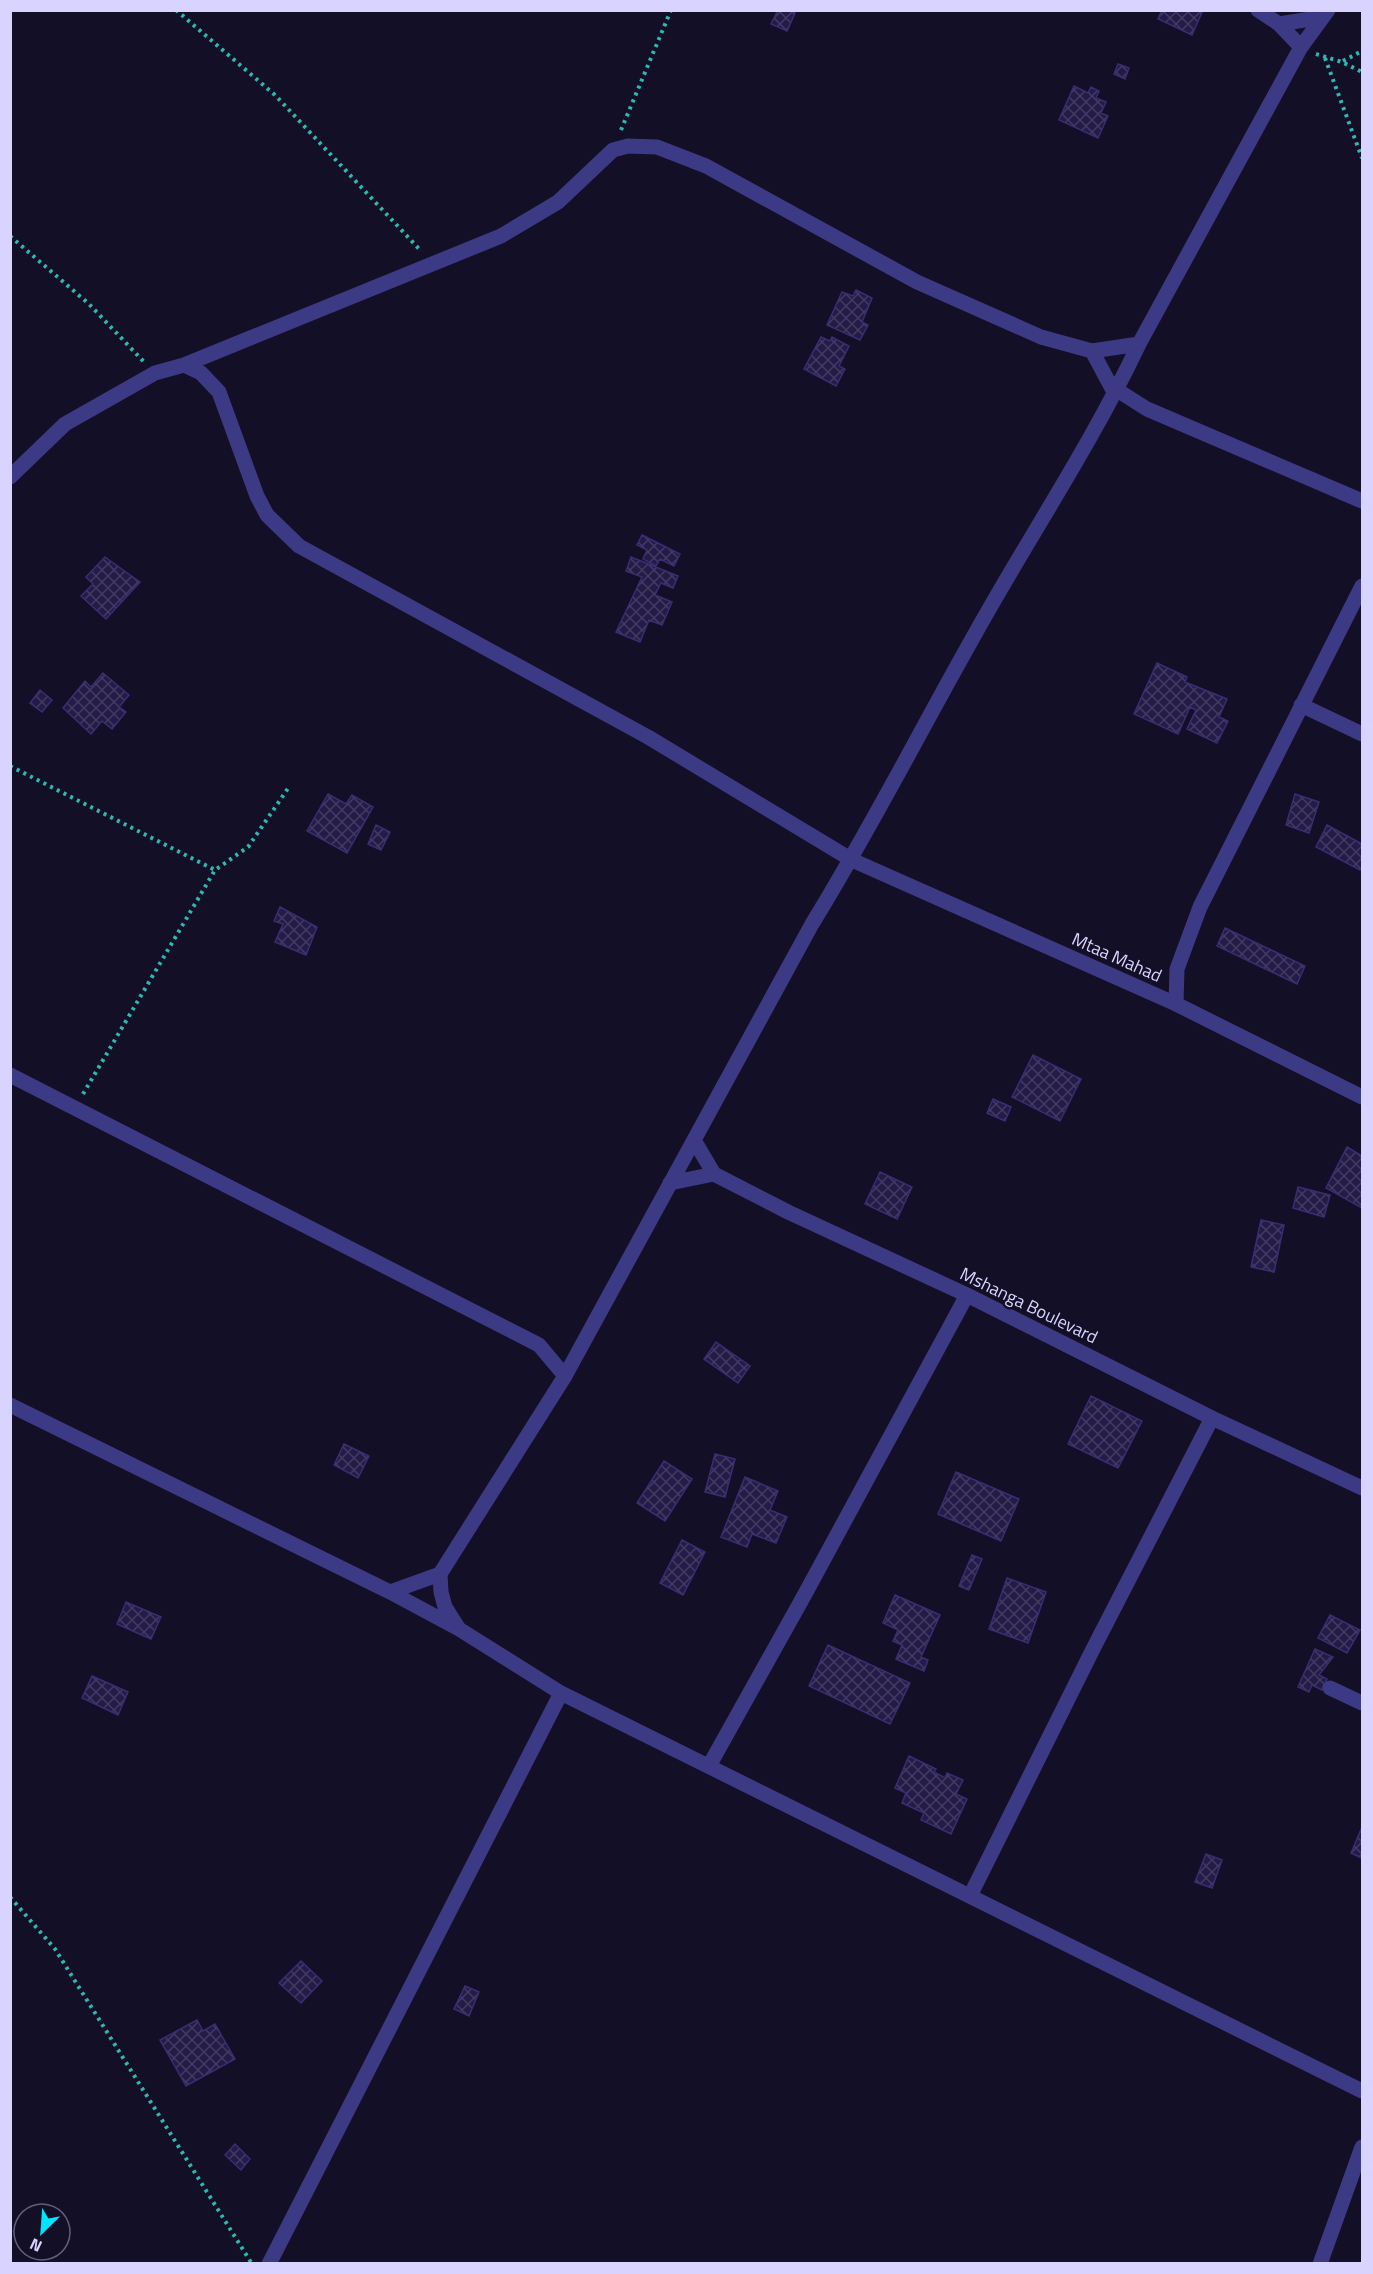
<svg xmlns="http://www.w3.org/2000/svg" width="1373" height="2274" font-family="'Titillium Web',sans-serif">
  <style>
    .building { fill: url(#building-cross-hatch); stroke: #3b2d73; stroke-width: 1.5 }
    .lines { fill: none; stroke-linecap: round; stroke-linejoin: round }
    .path { stroke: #2fb8b0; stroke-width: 4; stroke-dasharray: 3 4.5; stroke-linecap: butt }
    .minor { stroke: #3d3a85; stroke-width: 15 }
    .labels { text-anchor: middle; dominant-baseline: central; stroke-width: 5; stroke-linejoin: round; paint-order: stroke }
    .street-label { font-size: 18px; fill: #d9d4ff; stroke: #130f26 }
  </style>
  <defs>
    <pattern id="building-cross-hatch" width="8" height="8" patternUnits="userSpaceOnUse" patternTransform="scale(1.5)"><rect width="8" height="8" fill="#241b47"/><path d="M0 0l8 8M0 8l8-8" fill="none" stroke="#433b63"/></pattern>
  </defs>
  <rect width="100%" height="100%" fill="#130f26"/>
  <path class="building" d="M778 10H789L795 13 787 31 771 24Z
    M1162 10H1203L1192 35 1158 19Z
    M1118 64 1129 68 1125 79 1114 74Z
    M1074 86 1088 93 1091 87 1099 91 1096 98 1106 102 1101 113 1108 116 1098 138 1059 120Z
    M856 290 872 298 862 322 868 325 860 340 827 325 842 292 853 296Z
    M821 337 830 341 832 337 849 346 839 366 845 369 836 386 804 369Z
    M642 535 680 554 674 566 660 559 656 566 643 559 647 550 637 545Z
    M105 557 140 582 106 619 81 596 93 584 86 577Z
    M631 557 678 576 673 588 661 583 655 595 672 602 662 625 649 620 640 642 616 632 642 577 626 571Z
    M1157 663 1187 677 1185 682 1227 699 1219 717 1228 721 1217 743 1187 729 1196 710 1190 707 1178 734 1134 714Z
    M103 673 129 695 119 707 126 712 112 729 102 721 91 734 63 708 85 681 91 687Z
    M40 690 52 700 42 712 30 703Z
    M328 794 346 804 352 795 373 807 347 853 307 831Z
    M1295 794 1319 802 1309 833 1286 825Z
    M376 825 390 832 381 850 368 844Z
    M1327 825 1362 844V866L1360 870 1316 847Z
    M280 907 317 927 306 955 275 942 283 924 274 921Z
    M1225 928 1305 966 1297 984 1217 946Z
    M1033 1055 1081 1079 1060 1121 1012 1097Z
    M993 1099 1011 1107 1005 1121 987 1113Z
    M1347 1147 1362 1156V1208L1326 1188Z
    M880 1172 912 1187 897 1219 865 1204Z
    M1298 1187 1330 1195 1324 1217 1293 1208Z
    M1261 1220 1284 1225 1274 1272 1251 1267Z
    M716 1342 750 1366 738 1383 704 1359Z
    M1091 1396 1142 1421 1118 1468 1068 1444Z
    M344 1444 369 1456 358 1478 334 1465Z
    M715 1454 735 1459 725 1497 705 1492Z
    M664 1461 692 1479 665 1521 637 1503Z
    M956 1472 1019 1499 1001 1541 938 1514Z
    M745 1477 778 1491 770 1510 787 1517 776 1543 752 1534 747 1547 721 1537Z
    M682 1540 705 1552 683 1595 660 1583Z
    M972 1555 982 1559 969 1590 959 1586Z
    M1007 1578 1046 1592 1028 1643 989 1629Z
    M895 1595 940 1615 921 1657 928 1660 924 1671 896 1659 902 1645 893 1641 898 1630 883 1623Z
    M126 1602 161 1617 151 1639 117 1624Z
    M1330 1615 1360 1630 1347 1653 1318 1638Z
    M828 1645 910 1683 890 1724 809 1686Z
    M1315 1649 1333 1657 1319 1675 1327 1679 1322 1690 1312 1685 1309 1692 1298 1687Z
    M92 1676 128 1692 118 1715 82 1698Z
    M909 1756 936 1769 934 1772 945 1778 947 1773 963 1780 956 1794 967 1799 951 1834 921 1820 924 1813 902 1803 906 1793 895 1788Z
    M1362 1827V1858L1351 1853Z
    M1206 1854 1222 1860 1212 1888 1195 1882Z
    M301 1961 322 1981 301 2003 279 1983Z
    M465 1986 479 1992 469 2016 454 2009Z
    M197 2020 203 2031 215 2024 235 2059 186 2086 160 2040Z
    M235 2144 250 2159 241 2170 225 2155Z"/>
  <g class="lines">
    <path class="path" d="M176 10 275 95 421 251
      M1316 54 1342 62 1362 72
      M1325 58 1362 158
      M1343 61 1362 51
      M621 130 671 10
      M10 236 89 304 144 362
      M10 766 215 870
      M83 1094 215 870 248 847 289 787
      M10 1897 55 1949 252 2264"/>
    <path class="minor" d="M1258 10 1279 24 1301 47
      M1328 10 1301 47 1139 344C1091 445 1029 537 975 634 920 731 870 830 812 924L565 1376 440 1574 441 1592 445 1607 459 1629 561 1693 1362 2091
      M1279 24 1323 17
      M1092 351 1115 394
      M184 365 201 373 219 392 257 496 267 515 299 546 648 737 852 860 1176 1004 1362 1097
      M1117 390 1147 409 1362 501
      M10 477 65 424 155 373 184 365 501 236 558 202 613 150 628 146 657 147 706 166 917 282 1041 337 1092 351 1139 344
      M1301 705 1362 734
      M1176 1004 1177 969 1200 907 1362 586
      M10 1075 539 1345 565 1376
      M694 1140 714 1174 788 1212 967 1295 1212 1418 1362 1488
      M670 1183 714 1174
      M10 1405 390 1592 459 1629
      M390 1592 440 1574
      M1330 1688 1362 1703
      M709 1766 805 1594 967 1295
      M970 1896 1092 1651 1212 1418
      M269 2264 561 1693
      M1320 2264 1362 2147"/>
  </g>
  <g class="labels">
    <g class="street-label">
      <text transform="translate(1117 957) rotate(24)">Mtaa Mahad</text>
      <text transform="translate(1029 1305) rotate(26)">Mshanga Boulevard</text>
    </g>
  </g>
  <rect width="1373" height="2274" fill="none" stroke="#d9d4ff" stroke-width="24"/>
  <g transform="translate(42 2232) rotate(205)"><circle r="28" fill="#130f26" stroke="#625e7d" stroke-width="1.5"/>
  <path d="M0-4.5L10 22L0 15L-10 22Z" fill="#00e5ff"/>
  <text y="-9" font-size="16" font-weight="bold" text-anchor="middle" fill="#d9d4ff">N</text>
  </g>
</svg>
